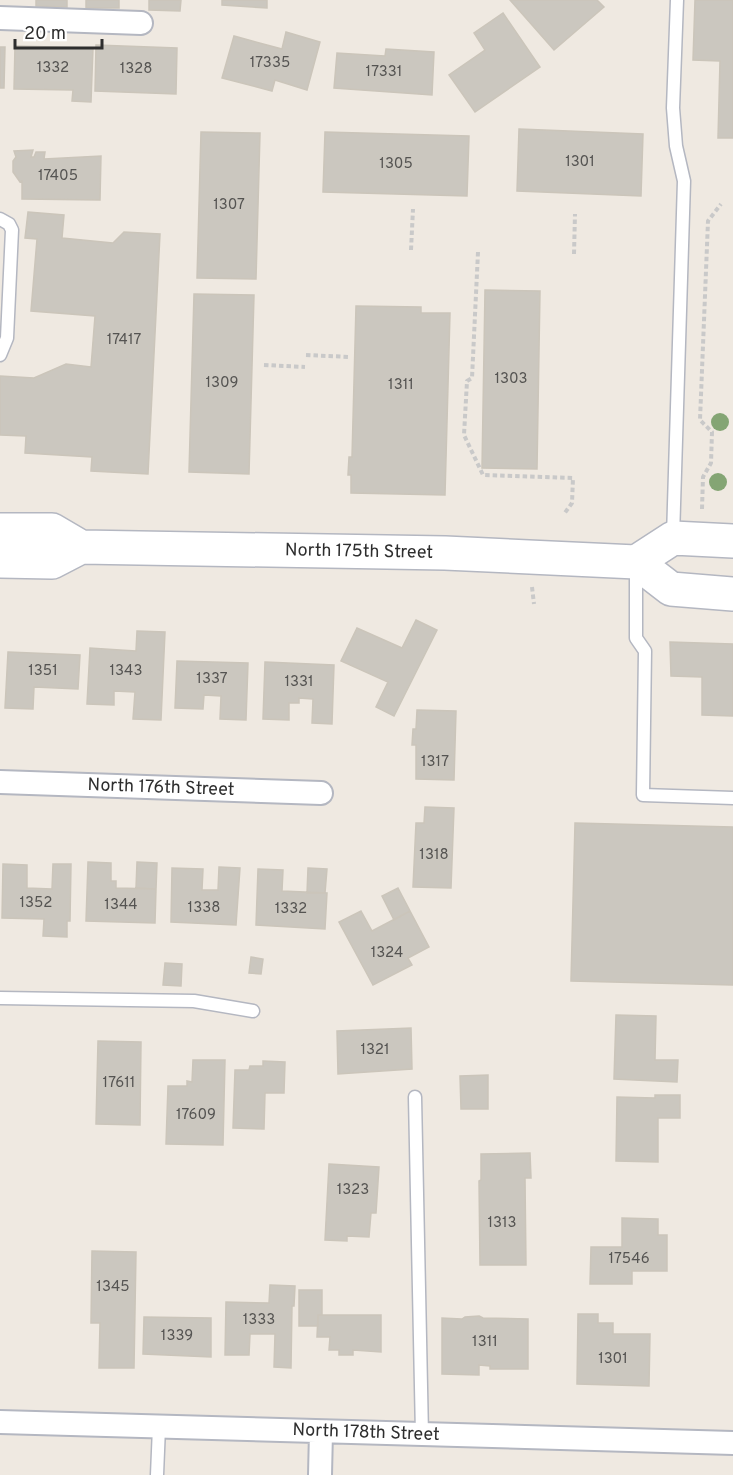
<svg xmlns="http://www.w3.org/2000/svg" width="733" height="1475" font-family="Overpass,sans-serif">
  <style>
    .building { fill: #cbc7bf; stroke: #cbc5ba; stroke-width: 1.5 }
    .lines { fill: none; stroke-linecap: round; stroke-linejoin: round }
    .service-casing { stroke: #b4b7c1; stroke-width: 15 }
    .minor-casing { stroke: #b4b7c1; stroke-width: 26 }
    .secondary-casing { stroke: #b4b7c1; stroke-width: 36 }
    .path { stroke: #c9c9c9; stroke-width: 4; stroke-dasharray: 4.5 3; stroke-linecap: butt }
    .service { stroke: #fff; stroke-width: 12 }
    .minor { stroke: #fff; stroke-width: 22 }
    .secondary { stroke: #fff; stroke-width: 33 }
    .tree { fill: #84a574 }
    .labels { text-anchor: middle; dominant-baseline: central; stroke-width: 4.5; stroke-linejoin: round; paint-order: stroke }
    .number-label { font-size: 15px; fill: #555452 }
    .street-label { font-size: 18px; fill: #2e2e2e; stroke: #fff }
  </style>
  <rect width="100%" height="100%" fill="#efe9e1"/>
  <path class="building" d="M36 0H67V7L36 6Z
    M86 0H119V8H86Z
    M149 0H181L180 11 149 10Z
    M222 0H267V8L222 5Z
    M510 0H597L604 7 554 50Z
    M695 0H733V138H718L720 61 693 60Z
    M503 13 540 67 475 112 449 75 485 50 474 33Z
    M286 32 320 42 307 90 275 80 272 91 222 78 234 36 282 49Z
    M96 45 177 48 176 94 95 91Z
    M15 46 93 48 91 102 72 101 73 90 14 89Z
    M0 47H5L4 88H0Z
    M386 49 434 52 432 95 334 88 337 53 385 56Z
    M519 129 643 134 641 196 517 191Z
    M201 132 260 133 256 279 197 278Z
    M325 132 469 136 467 196 323 192Z
    M33 150 31 157H34L36 152H45L44 159 101 156 100 200 22 199V181L20 182 13 172V161L16 157 14 151Z
    M28 212 64 215 62 238 113 243 124 232 160 234 148 474 91 471 92 457 25 453 26 436 0 435V376L34 378 66 364 91 367 95 316 31 311 37 239 25 238Z
    M485 290 540 291 537 469 482 468Z
    M194 294 254 295 249 474 189 472Z
    M356 306 421 307V313H450L445 495 351 493V475H348L349 457H352Z
    M416 620 437 630 394 716 376 707 388 682 341 661 357 628 402 648Z
    M137 631 165 632 161 720 133 719 135 692 114 691V705L87 704 90 648 136 651Z
    M670 642 733 644V716L702 715V677L671 676Z
    M8 652 80 655 78 689 34 687 33 709 5 708Z
    M177 661 248 663 246 720 220 719 221 696 204 695 203 709 175 708Z
    M265 662 334 665 332 724 312 723 313 699 299 698V703H289V720L263 719Z
    M417 710 456 711 454 780 416 779V745H412L413 729H416Z
    M425 807 454 808 451 888 413 887 416 823H424Z
    M575 823 733 827V985L571 981Z
    M88 862 111 863V881H116V888L156 889 155 923 86 921Z
    M137 862 157 863 156 889 136 888Z
    M3 864 27 865V888L52 889 53 864H71L70 921H67V937L43 936 44 919 2 918Z
    M219 867 240 868 236 925 171 922 172 868 203 869 202 890H218Z
    M308 868 327 869 325 893H307Z
    M258 869 283 870 282 891 327 893 325 929 256 925Z
    M398 888 410 911 394 920 382 896Z
    M361 911 372 931 410 911 429 947 408 958 412 965 373 985 339 922Z
    M251 957 263 959 261 974 249 973Z
    M165 963 182 964 181 986 163 985Z
    M616 1015 656 1016 655 1060H678L677 1082 614 1079Z
    M411 1028 412 1069 338 1074 337 1031Z
    M98 1041 141 1042 140 1125 96 1124Z
    M193 1060H225L223 1145 166 1144 168 1086H187V1081L192 1082Z
    M263 1061 285 1062 284 1093H265L264 1129 233 1128 235 1070H249L250 1066H263Z
    M488 1075V1109H461L460 1076Z
    M655 1095H680V1118H658V1162L616 1161 617 1097 655 1098Z
    M530 1153 531 1178H525L526 1265H480L479 1181 481 1180V1154Z
    M329 1164 379 1167 376 1213H371L369 1237 347 1236V1241L325 1240Z
    M622 1218 658 1219V1235H667V1271H632V1284H590L591 1247H622Z
    M92 1251 136 1252 134 1368H99L100 1323H91Z
    M270 1285 295 1286 294 1306H292L291 1368 274 1367 275 1334H250L249 1355H225L226 1302 269 1303Z
    M299 1290H322V1315H318V1326H299Z
    M578 1314H598V1323H613V1334H650L649 1386 577 1384Z
    M318 1315H381V1352L353 1350V1355H339V1350H329L330 1337H317Z
    M479 1316 483 1318 528 1319V1369H490V1366L479 1365V1375L442 1374V1318L462 1319 465 1317Z
    M144 1317 211 1318V1357L143 1354Z"/>
  <g class="lines">
    <defs>
      <path id="service" d="M0 219 9 224 12 230 7 338 0 355
        M673 537 684 181 676 146 673 108 677 0
        M636 568V638L645 651 643 795 733 798
        M0 998 194 1001 253 1011
        M415 1097 422 1435
        M157 1475 159 1427"/>
      <path id="minor" d="M0 18 141 23
        M0 782 321 793
        M0 1422 733 1443
        M320 1475 321 1432"/>
      <path id="secondary" d="M0 530H52L81 547
        M0 561 52 562 81 547 445 553 636 562 671 589 733 594
        M636 562 673 538 733 541"/>
    </defs>
    <use href="#service" class="service-casing"/>
    <use href="#minor" class="minor-casing"/>
    <use href="#secondary" class="secondary-casing"/>
    <path class="path" d="M411 250 413 209
      M478 252 472 378 467 381 464 435 483 475 573 478 572 503 564 514
      M574 254 575 214
      M306 355 350 357
      M264 365 305 367
      M702 509 703 477 711 463 712 432 700 420 708 221 721 204
      M532 587 534 604"/>
    <use href="#service" class="service"/>
    <use href="#minor" class="minor"/>
    <use href="#secondary" class="secondary"/>
  </g>
  <g class="tree">
    <circle cx="720" cy="422" r="9"/>
    <circle cx="718" cy="482" r="9"/>
  </g>
  <g class="labels">
    <g class="number-label">
      <text x="270" y="63">17335</text>
      <text x="53" y="68">1332</text>
      <text x="136" y="69">1328</text>
      <text x="384" y="72">17331</text>
      <text x="580" y="162">1301</text>
      <text x="396" y="164">1305</text>
      <text x="58" y="176">17405</text>
      <text x="229" y="205">1307</text>
      <text x="124" y="340">17417</text>
      <text x="511" y="379">1303</text>
      <text x="222" y="383">1309</text>
      <text x="401" y="385">1311</text>
      <text x="43" y="671">1351</text>
      <text x="126" y="671">1343</text>
      <text x="212" y="679">1337</text>
      <text x="299" y="682">1331</text>
      <text x="435" y="762">1317</text>
      <text x="434" y="855">1318</text>
      <text x="36" y="903">1352</text>
      <text x="121" y="905">1344</text>
      <text x="204" y="908">1338</text>
      <text x="291" y="909">1332</text>
      <text x="387" y="953">1324</text>
      <text x="375" y="1050">1321</text>
      <text x="119" y="1083">17611</text>
      <text x="196" y="1115">17609</text>
      <text x="353" y="1190">1323</text>
      <text x="502" y="1223">1313</text>
      <text x="629" y="1259">17546</text>
      <text x="113" y="1287">1345</text>
      <text x="259" y="1320">1333</text>
      <text x="177" y="1336">1339</text>
      <text x="485" y="1342">1311</text>
      <text x="613" y="1359">1301</text>
    </g>
    <g class="street-label">
      <text transform="translate(359 552) rotate(1)">North 175th Street</text>
      <text transform="translate(161 788) rotate(2)">North 176th Street</text>
      <text transform="translate(366 1433) rotate(2)">North 178th Street</text>
    </g>
  </g>
  <path d="M15 39v9h87v-9" fill="none" stroke="#2e2e2e" stroke-width="3"/>
  <text x="24" y="39" font-size="18" fill="#2e2e2e" stroke="#ffffff" stroke-width="4.5" paint-order="stroke">20 m</text>
</svg>
